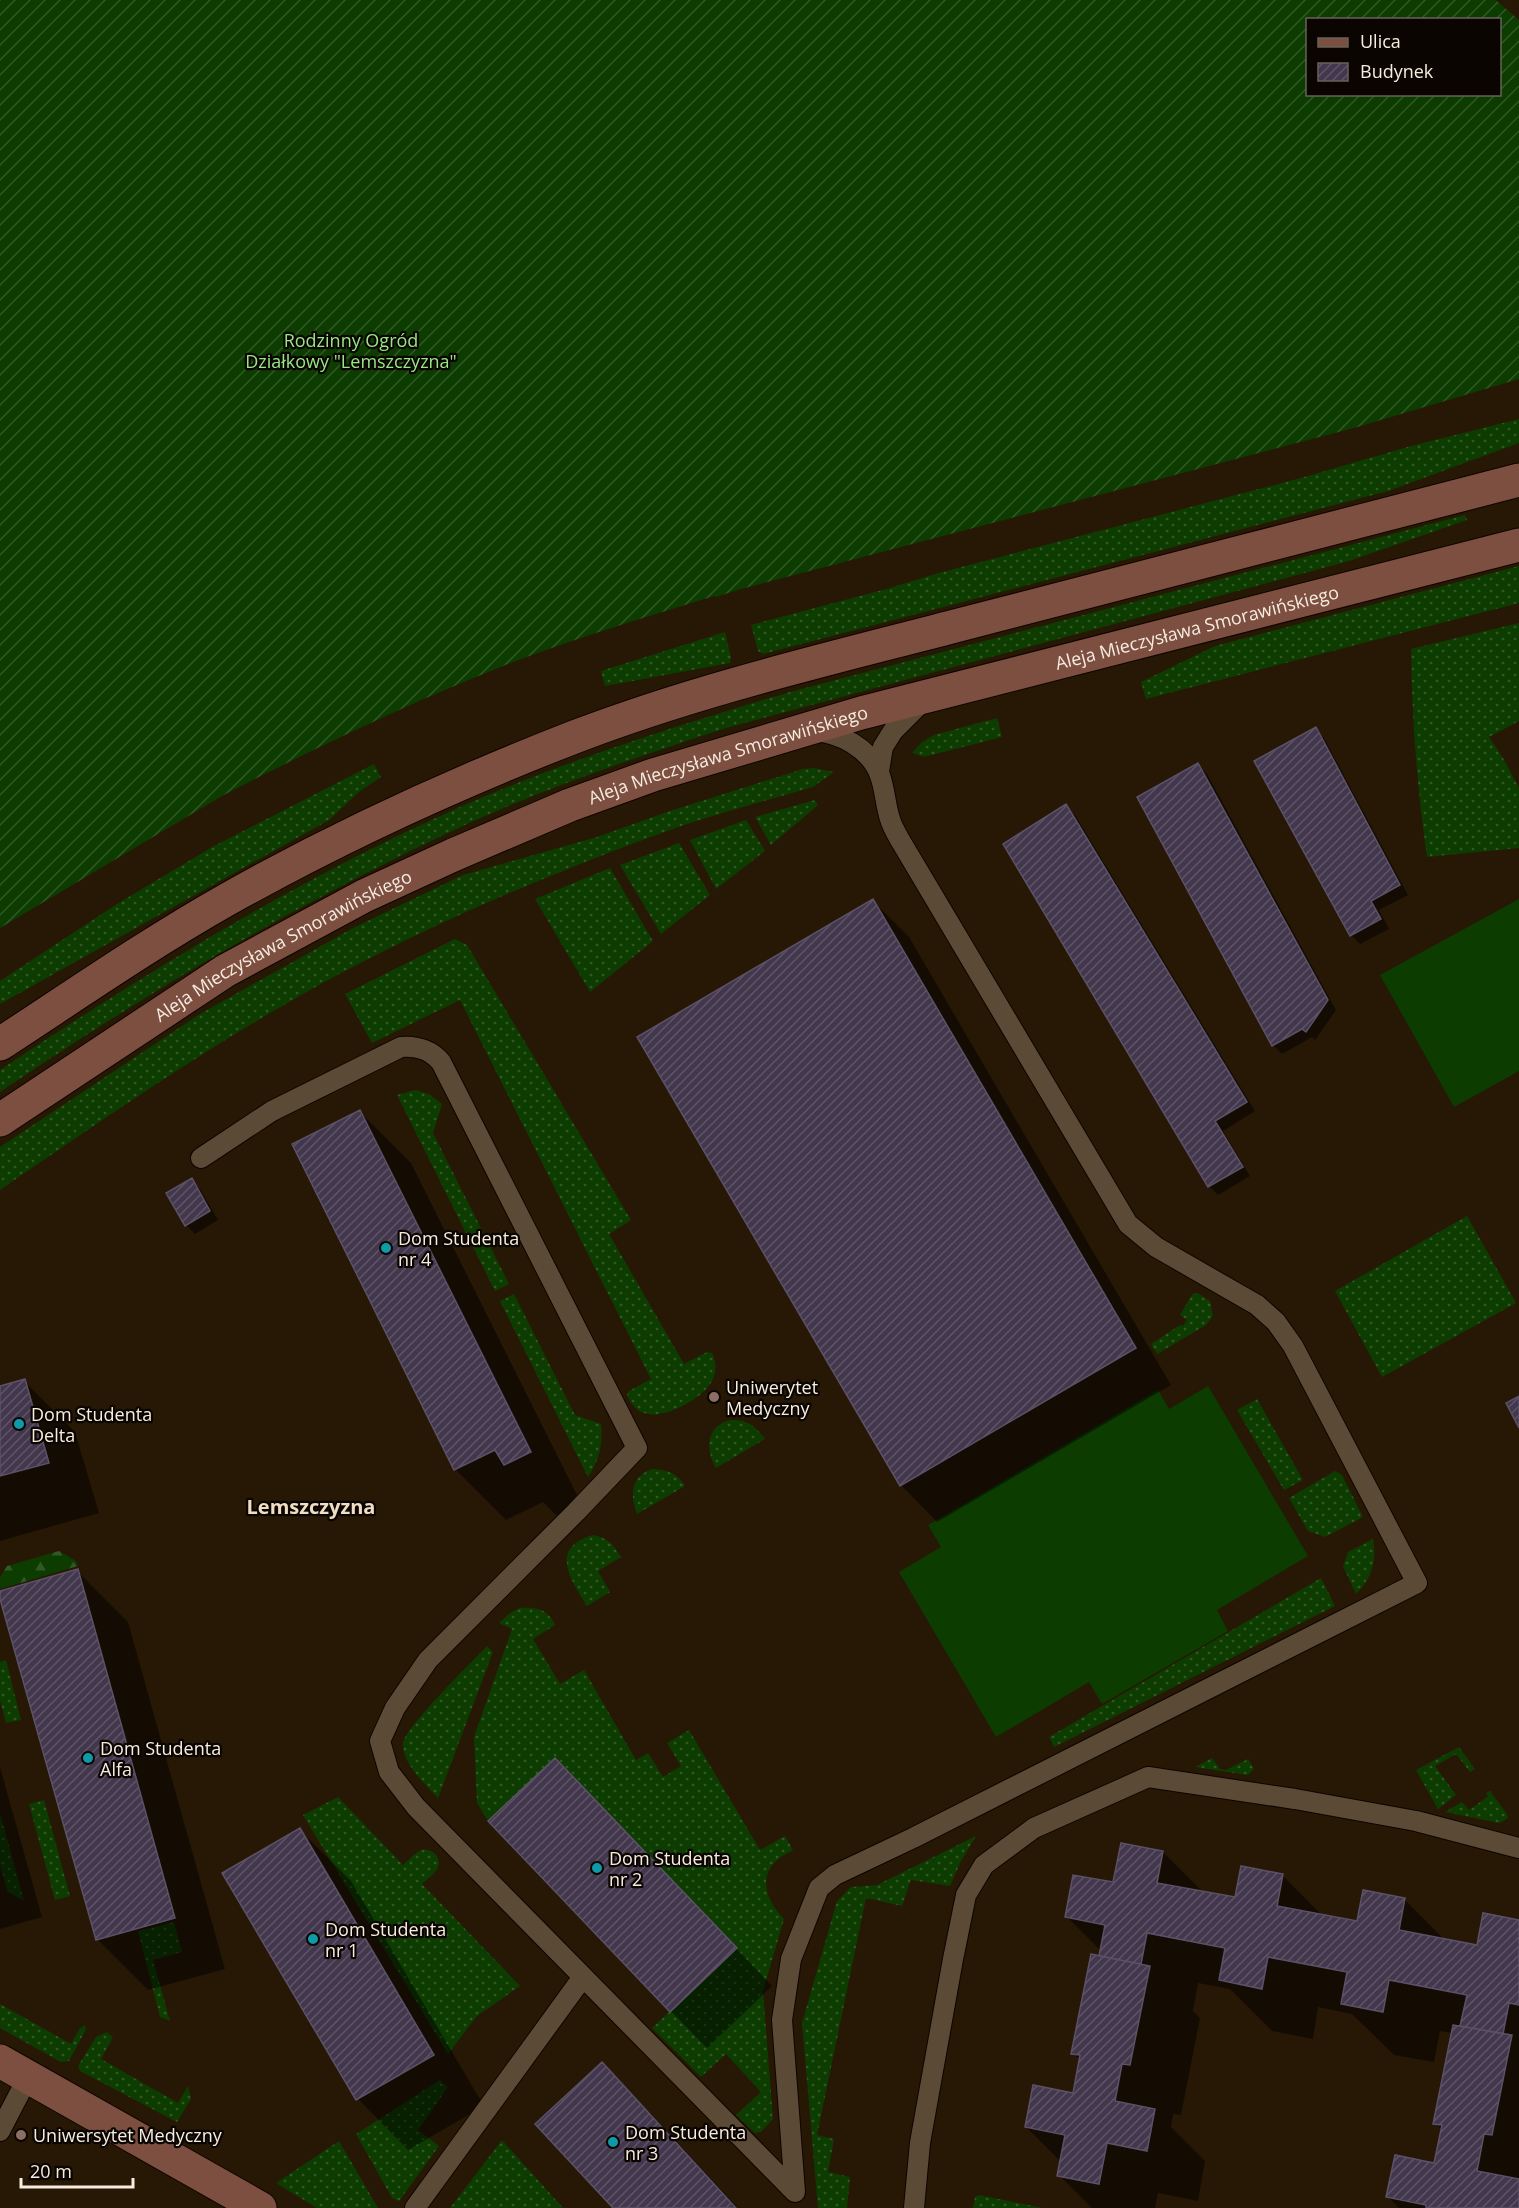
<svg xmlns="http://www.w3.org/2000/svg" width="1519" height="2208" font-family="'Open Sans',sans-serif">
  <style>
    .grass { fill: url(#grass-dots) }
    .forest { fill: url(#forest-firs) }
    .garden { fill: url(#garden-furrows); fill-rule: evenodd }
    .pitch { fill: #0d3c00 }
    .shadow { fill: #0007 }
    .building { fill: url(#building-hatch); stroke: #5c5168; stroke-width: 1.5 }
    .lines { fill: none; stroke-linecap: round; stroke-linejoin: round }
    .lane-casing { stroke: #0f0400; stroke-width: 22 }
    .secondary-casing { stroke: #0f0400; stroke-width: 35 }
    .lane { stroke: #5b4b36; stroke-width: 20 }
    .secondary { stroke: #7d4f40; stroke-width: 33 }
    .culture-dot { fill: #0f9aa8; stroke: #0a0501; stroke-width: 2 }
    .education-dot { fill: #8d6e63; stroke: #0a0501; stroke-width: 2 }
    .labels { text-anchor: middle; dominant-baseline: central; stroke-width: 4.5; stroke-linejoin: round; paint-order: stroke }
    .park-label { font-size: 18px; fill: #98e786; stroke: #0a0501 }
    .street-label { font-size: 18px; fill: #f6ece0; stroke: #0a0501 }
    .poi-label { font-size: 18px; fill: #f6ece0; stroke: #0a0501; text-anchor: start }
    .neighbourhood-label { font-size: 20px; font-weight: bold; fill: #f0ddc4; stroke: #0a0501 }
  </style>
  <defs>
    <pattern id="grass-dots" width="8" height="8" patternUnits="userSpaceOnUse" patternTransform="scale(1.5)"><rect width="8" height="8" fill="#0d3c00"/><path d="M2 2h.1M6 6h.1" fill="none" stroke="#315825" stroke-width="1.8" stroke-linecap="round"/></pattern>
    <pattern id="forest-firs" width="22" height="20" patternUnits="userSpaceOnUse" patternTransform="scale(1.5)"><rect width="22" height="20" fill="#0d3c00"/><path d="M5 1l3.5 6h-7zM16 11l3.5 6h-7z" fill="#315825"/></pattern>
    <pattern id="garden-furrows" width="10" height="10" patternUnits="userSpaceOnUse" patternTransform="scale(1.5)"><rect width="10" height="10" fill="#0d3c00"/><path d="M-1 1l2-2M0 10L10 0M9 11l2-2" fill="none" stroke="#315825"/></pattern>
    <pattern id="building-hatch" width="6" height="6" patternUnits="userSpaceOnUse" patternTransform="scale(1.5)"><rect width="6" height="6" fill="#42374c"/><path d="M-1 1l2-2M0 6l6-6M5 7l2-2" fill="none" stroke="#5e5466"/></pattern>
  </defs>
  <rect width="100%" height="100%" fill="#261805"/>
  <path class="grass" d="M1519 419V443L1388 491 763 654 758 651 751 625 890 588 935 574 1301 478 1411 446Z
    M1465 515 1467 520 1349 561 726 728C638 757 550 786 467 824 303 900 149 991 0 1092V1070C147 972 298 879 460 807 567 760 679 725 790 692Z
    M1519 566V603L1146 699 1141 682 1215 646Z
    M1519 623V721L1489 737 1503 758 1519 788V848L1427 857C1417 786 1412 721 1411 649Z
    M725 632 731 658 730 663 605 686 601 671Z
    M997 718 1002 737 924 757 912 753 922 742 934 735Z
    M374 764 381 777 359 792 329 820 0 1004V981L117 904 214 846Z
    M813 768 834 772 813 787C762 802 709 815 659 834 552 873 446 918 345 971 224 1035 112 1113 0 1190V1147L200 1014 353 928 463 875 597 837 670 811 803 769Z
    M815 800 818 805 771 845 755 817Z
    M746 820 765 851 716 889 690 840Z
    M679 843 710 895 661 934 620 865Z
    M610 868 653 941 590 992 535 899Z
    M455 939 467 945 631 1220 609 1234 684 1364 707 1352 712 1353C723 1377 706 1393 686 1404 666 1415 637 1424 627 1394L629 1391 651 1379 460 1000 372 1043 345 994Z
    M415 1090 429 1094 442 1104 433 1133 509 1284 495 1291 397 1095Z
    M1467 1216 1516 1303 1382 1377 1335 1291Z
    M1193 1293 1199 1294 1210 1301 1213 1316 1206 1325 1157 1354 1151 1344 1180 1325 1183 1326 1187 1320 1180 1315Z
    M514 1294 575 1415 601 1424C603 1445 599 1460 588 1477L500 1301Z
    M1257 1399 1303 1480 1284 1490 1237 1410Z
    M730 1420C746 1419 755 1425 765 1439L716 1468C705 1450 706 1426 730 1420Z
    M652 1469C667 1470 676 1472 685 1486L637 1514C630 1495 630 1477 652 1469Z
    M1335 1471 1342 1475 1363 1517 1325 1537 1308 1531 1289 1498Z
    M593 1535C608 1538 613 1544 621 1557L598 1571 610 1592 587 1606C571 1580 548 1548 593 1535Z
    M1373 1539C1377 1560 1372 1579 1356 1594L1343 1566 1348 1552Z
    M1321 1578 1335 1606 1054 1747 1049 1737Z
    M519 1608C536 1607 547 1608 555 1625L533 1639 560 1684 584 1670 636 1760 648 1753 663 1777 681 1766 667 1743 689 1730 760 1850 785 1836 793 1850C788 1853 781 1856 777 1860 757 1878 768 1903 784 1919L763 1991 773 2119 761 2132 755 2133 736 2115 761 2092 726 2054 701 2077 652 2028 737 1948 555 1758 488 1821 477 1803 474 1737 512 1629 499 1623 509 1614Z
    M487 1646 493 1652 438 1798C426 1785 402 1763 403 1744 404 1728 473 1661 487 1646Z
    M6 1660 21 1720 6 1723 0 1700V1662Z
    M1459 1747 1475 1769 1470 1772 1456 1754 1435 1766 1456 1795 1438 1809 1416 1770Z
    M1212 1758 1220 1769 1226 1770 1248 1759 1254 1769 1248 1775 1195 1767Z
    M1490 1791 1507 1814 1508 1818 1500 1823 1445 1812 1462 1802 1469 1810 1486 1798 1488 1796 1486 1793Z
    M338 1797 403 1865C408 1861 415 1852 422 1850 431 1848 442 1856 438 1867 436 1873 427 1879 422 1884L520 1986 477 2016 448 2054 303 1815Z
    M44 1800 70 1896 55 1900 29 1804Z
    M0 1813 24 1901 7 1891 0 1864Z
    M976 1836 961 1861 950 1886 911 1880 902 1906 866 1898 817 2135 834 2139 828 2172 850 2177 847 2208H818L802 2023 837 1901 851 1887 877 1885Z
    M174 1922 182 1952 153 1960 170 2021 160 2017 138 1931Z
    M0 2004 71 2044 80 2028 85 2025 86 2029 69 2061 61 2062 0 2028Z
    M107 2032 113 2037 101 2059 178 2103 188 2086 191 2099 177 2122 80 2071 78 2066 96 2037Z
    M440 2080 448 2087 418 2130 439 2146 399 2201 392 2198 356 2134Z
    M502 2140 563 2208H450Z
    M339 2141 378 2208H317L276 2183Z
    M979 2195 1043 2208H973L975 2197Z"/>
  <path class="forest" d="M59 1551 76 1561 78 1566 0 1589V1577L7 1566Z"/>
  <path class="garden" d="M0 0H1496L1519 20V379L1354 428 741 589 716 597 714 596C644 618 572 639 503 666 407 704 313 749 222 796L0 928ZM1308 20H1500V94H1308Z"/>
  <path class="pitch" d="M1519 899V1071L1454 1107 1380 975Z
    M1208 1386 1308 1556 1217 1610 1228 1631 1102 1704 1089 1682 996 1737 899 1572 941 1547 928 1525 1158 1390 1169 1409Z"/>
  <path class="shadow" d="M1315 729 1324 738 1408 895 1379 910 1389 929 1360 944 1351 935Z
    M1198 765 1207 774 1336 1010 1315 1040 1312 1037 1282 1054 1273 1045Z
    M1066 806 1075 815 1255 1111 1223 1131 1250 1176 1218 1195 1209 1186Z
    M873 901 909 937 1171 1385 937 1522 901 1485Z
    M360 1112 411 1163 581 1503 556 1515 543 1502 506 1520 455 1469Z
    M191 1180 200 1189 218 1220 195 1234 186 1225Z
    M24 1381 75 1432 99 1513 0 1541V1388Z
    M77 1571 128 1622 225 1969 148 1990 97 1939Z
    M0 1767 42 1917 0 1929Z
    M592 1796 772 1986 707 2048 671 2011Z
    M300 1830 351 1881 484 2106 408 2150 358 2099Z
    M1163 1852 1203 1892 1236 1899 1242 1868 1283 1876 1324 1917 1358 1923 1404 1899 1445 1940 1478 1946 1519 1922V2208H1399L1388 2197 1435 2165 1442 2130 1435 2123 1453 2033 1440 2031 1434 2062 1394 2055 1352 2014 1318 2007 1313 2039 1272 2031 1230 1989 1198 1983 1193 2011 1200 2018 1181 2115 1173 2114 1171 2127 1205 2161 1198 2201 1158 2193 1155 2208H1092L1059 2175 1061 2162 1026 2127 1074 2094 1081 2061 1073 2053 1101 1951 1067 1917Z
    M601 2064 652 2115 738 2208H615Z"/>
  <path class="building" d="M1316 727 1400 885 1371 901 1381 919 1350 936 1254 761Z
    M1198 763 1328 1000 1306 1032 1302 1029 1272 1046 1137 797Z
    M1066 804 1247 1102 1215 1121 1243 1167 1208 1187 1003 844Z
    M873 899 1136 1348 900 1486 637 1037Z
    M360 1110 531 1452 504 1465 495 1450 454 1470 292 1144Z
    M192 1178 210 1211 185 1226 166 1193Z
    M25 1379 49 1463 0 1476V1386Z
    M1519 1396V1428L1506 1403Z
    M78 1569 175 1918 96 1940 0 1599V1591Z
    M555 1758 737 1948 670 2012 488 1821Z
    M300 1828 434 2055 356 2100 222 1873Z
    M1121 1843 1163 1851 1157 1883 1235 1897 1241 1866 1283 1874 1277 1906 1357 1921 1363 1890 1405 1898 1399 1930 1477 1945 1483 1913 1519 1920V2005L1509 2003 1503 2034 1460 2026 1467 1995 1389 1980 1383 2012 1341 2004 1347 1972 1268 1957 1262 1989 1219 1980 1225 1948 1147 1933 1141 1964 1099 1956 1105 1925 1065 1917 1073 1875 1113 1882Z
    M1091 1954 1150 1966 1130 2065 1122 2064 1115 2101 1155 2109 1147 2151 1107 2143 1099 2184 1057 2176 1065 2135 1025 2127 1033 2085 1073 2093 1080 2055 1071 2054Z
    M1453 2025 1512 2035 1492 2135 1484 2134 1477 2171 1519 2179V2208H1426V2205L1386 2197 1395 2155 1434 2163 1442 2125 1433 2124Z
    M602 2062 691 2159 736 2208H613L535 2124Z"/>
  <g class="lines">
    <defs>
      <path id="lane" d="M879 771 883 747 893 731 924 700
        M201 1158 272 1111 401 1047C417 1046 430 1049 441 1062L637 1448 576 1512 428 1660 395 1708 380 1741 389 1772 416 1807 795 2192 782 2020 791 1959 819 1888 835 1875 913 1838 1417 1583 1293 1346 1276 1322 1257 1305 1156 1247 1128 1224 900 840C896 833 892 826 890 819 885 804 885 787 879 773 869 748 840 733 815 731
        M0 2131 28 2077
        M415 2208 583 1977
        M914 2208 920 2143 953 1959 966 1895 984 1865 1034 1828 1148 1777 1295 1799 1416 1821 1519 1848"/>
      <g id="secondary">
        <path d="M0 1044C75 995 150 943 228 899 340 836 458 782 577 736 700 689 829 659 955 626 1143 577 1331 529 1519 480"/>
        <path id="s1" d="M0 1120 225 971 364 896 453 855 570 805 653 775 861 713 1519 545"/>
        <path d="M0 2061 260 2208"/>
      </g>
    </defs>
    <use href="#lane" class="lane-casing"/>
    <use href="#secondary" class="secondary-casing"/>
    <use href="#lane" class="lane"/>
    <use href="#secondary" class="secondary"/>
  </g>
  <g class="culture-dot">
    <circle cx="386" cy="1248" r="6"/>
    <circle cx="19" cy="1424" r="6"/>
    <circle cx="88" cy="1758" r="6"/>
    <circle cx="597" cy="1868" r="6"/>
    <circle cx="313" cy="1939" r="6"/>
    <circle cx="613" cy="2142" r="6"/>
  </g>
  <g class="education-dot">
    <circle cx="714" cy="1397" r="6"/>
    <circle cx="21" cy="2135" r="6"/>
  </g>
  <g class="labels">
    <g class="park-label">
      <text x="351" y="340">Rodzinny Ogród<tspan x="351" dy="21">Działkowy "Lemszczyzna"</tspan></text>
    </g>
    <g class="street-label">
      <text stroke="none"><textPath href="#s1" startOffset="1305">Aleja Mieczysława Smorawińskiego</textPath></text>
      <text stroke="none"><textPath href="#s1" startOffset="819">Aleja Mieczysława Smorawińskiego</textPath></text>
      <text stroke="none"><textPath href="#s1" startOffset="333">Aleja Mieczysława Smorawińskiego</textPath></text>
    </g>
    <g class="poi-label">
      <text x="398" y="1238">Dom Studenta<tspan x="398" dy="21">nr 4</tspan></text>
      <text x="726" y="1387">Uniwerytet<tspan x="726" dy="21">Medyczny</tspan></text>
      <text x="31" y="1414">Dom Studenta<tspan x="31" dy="21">Delta</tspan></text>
      <text x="100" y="1748">Dom Studenta<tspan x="100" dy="21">Alfa</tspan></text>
      <text x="609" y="1858">Dom Studenta<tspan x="609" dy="21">nr 2</tspan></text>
      <text x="325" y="1929">Dom Studenta<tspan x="325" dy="21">nr 1</tspan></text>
      <text x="625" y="2132">Dom Studenta<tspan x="625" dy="21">nr 3</tspan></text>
      <text x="33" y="2135">Uniwersytet Medyczny</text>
    </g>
    <g class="neighbourhood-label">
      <text x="311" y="1506">Lemszczyzna</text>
    </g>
  </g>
  <rect x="1306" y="18" width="195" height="78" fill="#0a0501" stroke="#68615a" stroke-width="1.5"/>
  <rect x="1318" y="38" width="30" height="9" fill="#7d4f40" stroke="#68615a" stroke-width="1.5"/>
  <text x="1360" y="48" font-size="18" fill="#f6ece0">Ulica</text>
  <rect x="1318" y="63" width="30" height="18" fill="url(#building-hatch)" stroke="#68615a" stroke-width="1.5"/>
  <text x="1360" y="78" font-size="18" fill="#f6ece0">Budynek</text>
  <path d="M21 2178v9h112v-9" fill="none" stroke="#f6ece0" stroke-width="3"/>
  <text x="30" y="2178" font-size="18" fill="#f6ece0" stroke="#0a0501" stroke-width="4.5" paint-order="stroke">20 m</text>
</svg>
